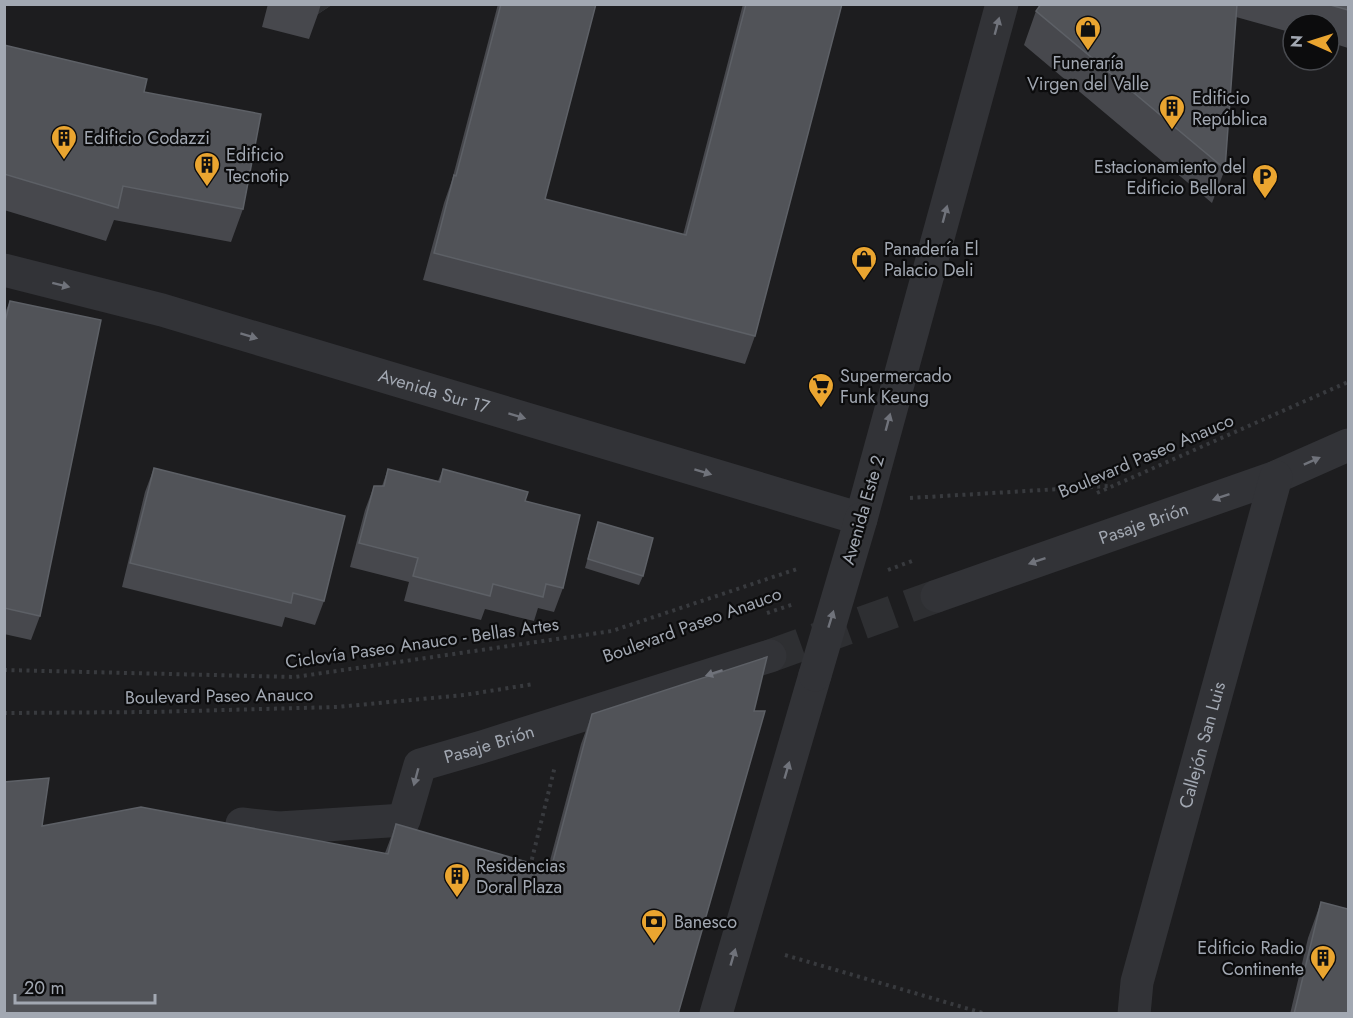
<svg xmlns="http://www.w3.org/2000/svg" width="1353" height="1018" font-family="Jost,sans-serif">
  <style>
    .built { fill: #1d1d1f; fill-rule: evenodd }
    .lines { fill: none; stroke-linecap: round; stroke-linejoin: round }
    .minor-tunnel { stroke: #2e2f32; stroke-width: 33; stroke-dasharray: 33 16; stroke-linecap: butt }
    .path { stroke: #383a3e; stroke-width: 4; stroke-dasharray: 3 4.5; stroke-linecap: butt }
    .minor { stroke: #323337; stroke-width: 33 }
    .minor-bridge { stroke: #323337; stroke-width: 33 }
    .wall { fill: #47484d }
    .shaded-wall { fill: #2d2e31 }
    .building { fill: #515358; stroke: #5d6066; stroke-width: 1.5 }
    .oneway { fill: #70737b }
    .labels { text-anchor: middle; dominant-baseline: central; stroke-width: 4.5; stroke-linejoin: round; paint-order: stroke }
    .poi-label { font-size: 18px; fill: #a2a8b2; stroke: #0c0c0d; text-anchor: start }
    .street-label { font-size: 18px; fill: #a2a8b2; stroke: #0c0c0d }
  </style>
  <rect width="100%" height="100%" fill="#111112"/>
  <path class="built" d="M5 5H1348V1013H5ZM1293 24H1329V60H1293Z"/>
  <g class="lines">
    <path class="minor-tunnel" d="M770 656 937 596"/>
    <path class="path" d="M1097 493 1348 382
      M910 498 1109 486
      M888 570 912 561
      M767 613 794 604
      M4 670 295 677 612 631 797 569
      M4 713 151 712 337 707 464 695 534 684
      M530 867 555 766
      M785 955 986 1014"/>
    <g class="minor">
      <path id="s1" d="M4 270 162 310 861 519 1002 4"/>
      <path id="s2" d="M937 596 1276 477 1348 445"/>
      <path id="s3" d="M242 824 279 828 404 820 420 765 485 746 770 656"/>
      <path d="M716 1014 815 675"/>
      <path id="s4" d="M1134 1014 1137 982 1276 477"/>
    </g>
    <path class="minor-bridge" d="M815 675 861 519"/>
  </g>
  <path class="wall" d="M268 4H333L318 14 309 39 262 27Z
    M498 4H596L545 199 683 235 743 4H842L755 336 745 364 423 280 444 203 452 180Z
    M1041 4H1348V48L1329 42V24H1293V33L1236 17 1225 169 1212 203 1024 45 1036 11Z
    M4 45 144 92 243 209 231 242 114 220 106 241 4 210Z
    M10 301 40 616 31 640 4 634V315Z
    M154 468 324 601 315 625 285 617 282 627 122 587 145 492Z
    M388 469 438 481 443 469 525 501 563 588 554 612 538 608 534 621 485 609 481 620 404 601 409 582 350 567 365 510 374 486H382Z
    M598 522 643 576 639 585 585 568Z
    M592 714 706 914 42 826 385 853 396 824 548 868 581 744Z
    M1321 902 1348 1014H1290L1308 938Z"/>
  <path class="shaded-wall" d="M321 4H333L318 14Z"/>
  <path class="building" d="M501 4H596L545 199 686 235 746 4H842L755 336 434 253 454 175 456 176Z
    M1041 4H1237L1225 169 1036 11Z
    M1327 4H1348V10Z
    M4 45 147 79 144 92 261 114 243 209 123 186 118 208 4 174Z
    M10 301 101 320 40 616 4 608V326Z
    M154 468 345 516 324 601 293 593 291 603 130 563Z
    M388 469 440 482 443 469 528 492 525 501 580 515 563 588 546 584 543 597 493 584 490 596 413 576 418 558 359 543 374 486H384Z
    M598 522 653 538 643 576 588 559Z
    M767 657 754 711H765L678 1014H4V782L49 778 42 826 141 807 388 854 396 824 551 869 592 714Z
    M1321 902 1348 909V1014H1294Z"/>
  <defs><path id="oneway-solid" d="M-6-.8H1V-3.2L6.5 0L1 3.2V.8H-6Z" transform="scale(1.5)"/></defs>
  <g class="oneway">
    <use href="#oneway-solid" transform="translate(997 26) rotate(-75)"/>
    <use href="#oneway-solid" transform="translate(945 214) rotate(-75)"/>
    <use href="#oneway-solid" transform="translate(61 285) rotate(14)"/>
    <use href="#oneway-solid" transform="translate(249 336) rotate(17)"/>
    <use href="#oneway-solid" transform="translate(517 416) rotate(17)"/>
    <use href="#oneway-solid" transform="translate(888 422) rotate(-75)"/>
    <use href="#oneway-solid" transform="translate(1312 461) rotate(-24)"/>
    <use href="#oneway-solid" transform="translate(703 472) rotate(17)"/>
    <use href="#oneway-solid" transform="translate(1221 497) rotate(161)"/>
    <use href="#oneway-solid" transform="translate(1037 561) rotate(161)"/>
    <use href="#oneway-solid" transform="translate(831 619) rotate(-73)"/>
    <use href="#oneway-solid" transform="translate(714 673) rotate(162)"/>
    <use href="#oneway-solid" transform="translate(787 770) rotate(-74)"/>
    <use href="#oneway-solid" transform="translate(416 777) rotate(105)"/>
    <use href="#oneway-solid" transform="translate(733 957) rotate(-74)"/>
  </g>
  <defs>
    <symbol id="shop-pin" viewBox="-11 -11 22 30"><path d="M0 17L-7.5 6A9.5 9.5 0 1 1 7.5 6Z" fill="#eaa530" stroke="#0c0c0d"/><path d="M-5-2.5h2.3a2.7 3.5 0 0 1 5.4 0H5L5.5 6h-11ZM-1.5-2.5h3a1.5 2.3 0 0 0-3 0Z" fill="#111"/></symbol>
    <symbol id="building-pin" viewBox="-11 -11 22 30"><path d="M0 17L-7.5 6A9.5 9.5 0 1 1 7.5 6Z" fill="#eaa530" stroke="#0c0c0d"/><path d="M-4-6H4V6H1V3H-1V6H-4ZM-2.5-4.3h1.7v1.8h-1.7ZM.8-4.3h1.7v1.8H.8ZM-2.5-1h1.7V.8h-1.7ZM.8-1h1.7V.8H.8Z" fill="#111"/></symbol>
    <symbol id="parking-pin" viewBox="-11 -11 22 30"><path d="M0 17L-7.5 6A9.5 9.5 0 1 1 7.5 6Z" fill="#eaa530" stroke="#0c0c0d"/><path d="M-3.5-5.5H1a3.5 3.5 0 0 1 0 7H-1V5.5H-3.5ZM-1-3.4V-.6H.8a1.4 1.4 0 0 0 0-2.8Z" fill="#111"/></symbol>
    <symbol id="supermarket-pin" viewBox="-11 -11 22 30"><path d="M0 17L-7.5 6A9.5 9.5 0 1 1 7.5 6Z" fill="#eaa530" stroke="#0c0c0d"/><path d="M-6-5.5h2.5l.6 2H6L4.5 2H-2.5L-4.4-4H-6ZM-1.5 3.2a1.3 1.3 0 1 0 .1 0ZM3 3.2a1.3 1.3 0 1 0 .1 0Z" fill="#111"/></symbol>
    <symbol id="bank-pin" viewBox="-11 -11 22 30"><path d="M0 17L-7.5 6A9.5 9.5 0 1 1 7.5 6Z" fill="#eaa530" stroke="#0c0c0d"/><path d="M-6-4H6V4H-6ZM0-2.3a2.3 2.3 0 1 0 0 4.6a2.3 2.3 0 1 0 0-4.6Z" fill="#111"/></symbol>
  </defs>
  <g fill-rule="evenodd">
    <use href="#shop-pin" x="1073" y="14" width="30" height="40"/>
    <use href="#building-pin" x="1157" y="93" width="30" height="40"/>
    <use href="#building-pin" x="49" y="123" width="30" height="40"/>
    <use href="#building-pin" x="192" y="150" width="30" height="40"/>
    <use href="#parking-pin" x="1250" y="162" width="30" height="40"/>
    <use href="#shop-pin" x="849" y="244" width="30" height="40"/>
    <use href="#supermarket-pin" x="806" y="371" width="30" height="40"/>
    <use href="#building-pin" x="442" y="861" width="30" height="40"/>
    <use href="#bank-pin" x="639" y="907" width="30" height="40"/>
    <use href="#building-pin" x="1308" y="943" width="30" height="40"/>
  </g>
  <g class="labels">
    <g class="poi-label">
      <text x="1088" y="63" text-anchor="middle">Funeraría<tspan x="1088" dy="21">Virgen del Valle</tspan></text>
      <text x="1192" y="98">Edificio<tspan x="1192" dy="21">República</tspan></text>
      <text x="84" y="138">Edificio Codazzi</text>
      <text x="226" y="155">Edificio<tspan x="226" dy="21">Tecnotip</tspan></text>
      <text x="1246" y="167" text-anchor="end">Estacionamiento del<tspan x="1246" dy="21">Edificio Belloral</tspan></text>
      <text x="884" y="249">Panadería El<tspan x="884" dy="21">Palacio Deli</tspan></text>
      <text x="840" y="376">Supermercado<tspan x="840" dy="21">Funk Keung</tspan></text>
      <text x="476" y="866">Residencias<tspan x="476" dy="21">Doral Plaza</tspan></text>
      <text x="674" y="922">Banesco</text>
      <text x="1304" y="948" text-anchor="end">Edificio Radio<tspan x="1304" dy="21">Continente</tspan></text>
    </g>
    <g class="street-label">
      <text stroke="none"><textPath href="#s1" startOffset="447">Avenida Sur 17</textPath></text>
      <text transform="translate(1146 456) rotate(-23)">Boulevard Paseo Anauco</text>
      <text transform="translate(863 510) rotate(-74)">Avenida Este 2</text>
      <text stroke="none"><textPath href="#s2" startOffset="219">Pasaje Brión</textPath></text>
      <text transform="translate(692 625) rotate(-20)">Boulevard Paseo Anauco</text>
      <text transform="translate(422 643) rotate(-8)">Ciclovía Paseo Anauco - Bellas Artes</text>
      <text transform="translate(219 696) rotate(-1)">Boulevard Paseo Anauco</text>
      <text stroke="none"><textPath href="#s3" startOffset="292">Pasaje Brión</textPath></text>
      <text stroke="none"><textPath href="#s4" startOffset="278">Callejón San Luis</textPath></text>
    </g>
  </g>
  <rect width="1353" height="1018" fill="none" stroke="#a2a8b2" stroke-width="12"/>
  <g transform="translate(1311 42) rotate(273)"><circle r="28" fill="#0c0c0d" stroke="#484a4f" stroke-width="1.5"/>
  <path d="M0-4.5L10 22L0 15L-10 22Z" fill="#eaa530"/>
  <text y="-9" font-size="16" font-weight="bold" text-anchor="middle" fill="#a2a8b2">N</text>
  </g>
  <path d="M15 994v9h140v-9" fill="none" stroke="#a2a8b2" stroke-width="3"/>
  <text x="24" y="994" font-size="18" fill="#a2a8b2" stroke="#0c0c0d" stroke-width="4.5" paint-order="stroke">20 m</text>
</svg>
